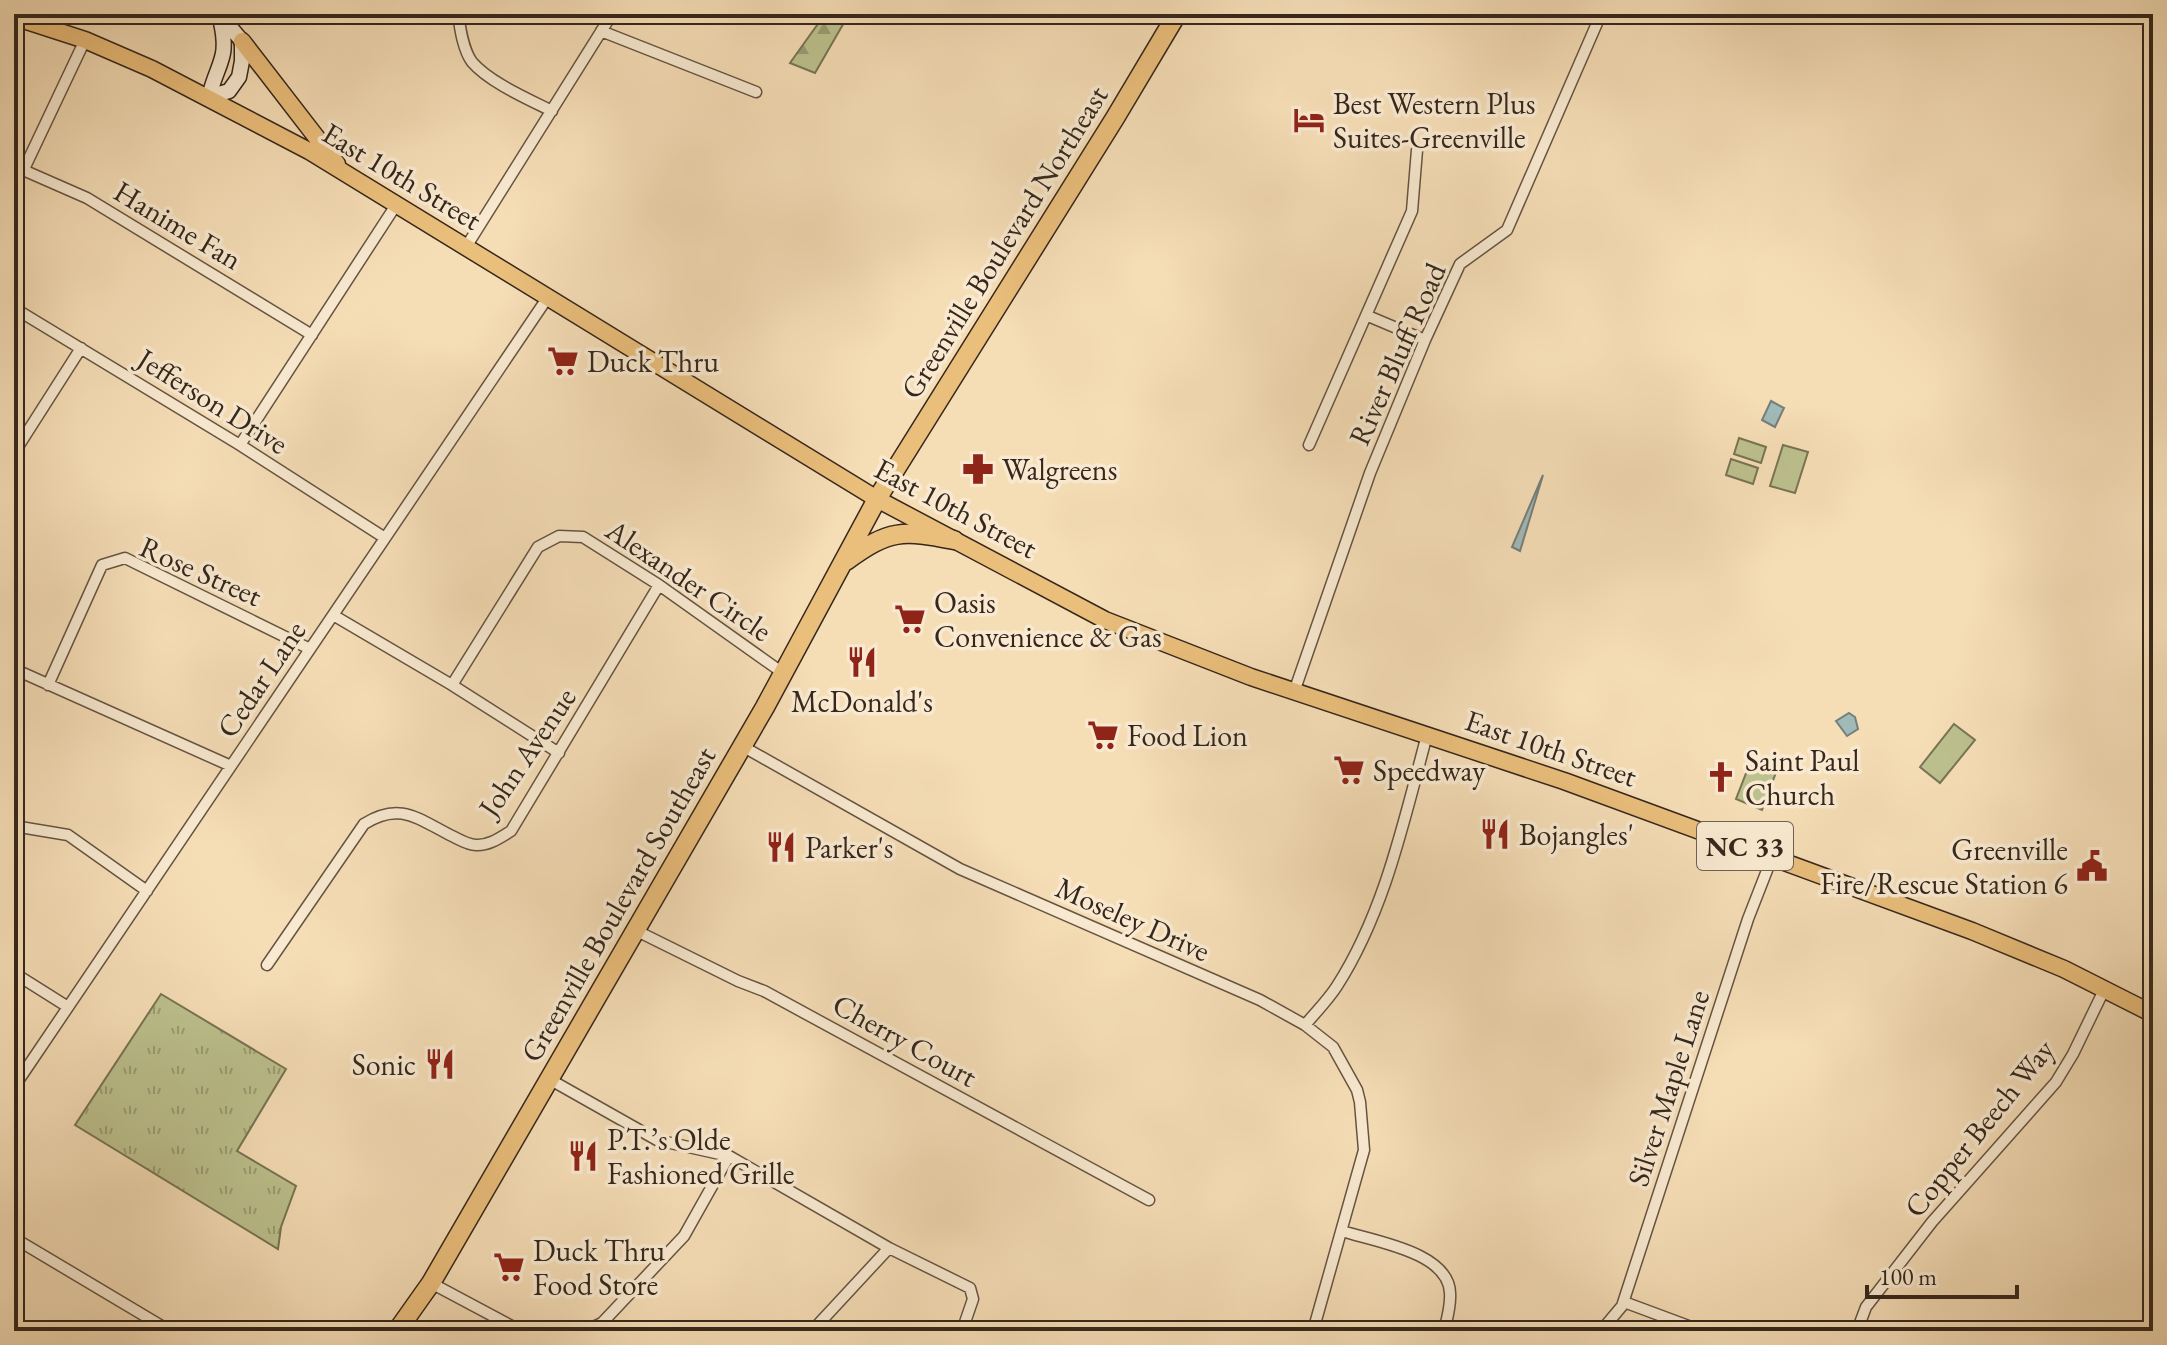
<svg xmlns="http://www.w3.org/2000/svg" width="2167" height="1345" font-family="'EB Garamond',serif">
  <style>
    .forest { fill: url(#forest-firs); stroke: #787455; stroke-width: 2 }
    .park { fill: url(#park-tufts); stroke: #787455; stroke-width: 2 }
    .pitch { fill: #bcc18e; stroke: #787455; stroke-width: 2 }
    .water { fill: #a0bab8; stroke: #757f7a; stroke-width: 2 }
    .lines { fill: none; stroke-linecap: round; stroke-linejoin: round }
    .street-casing { stroke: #655442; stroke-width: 13 }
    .secondary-casing { stroke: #35271c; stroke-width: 17 }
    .primary-casing { stroke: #35271c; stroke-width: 19 }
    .highway-casing { stroke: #35271c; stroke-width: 21 }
    .street { stroke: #f8e9d0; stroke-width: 10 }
    .secondary { stroke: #f8e9d0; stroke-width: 14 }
    .primary { stroke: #eabe7b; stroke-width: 16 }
    .highway { stroke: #eabe7b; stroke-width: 18 }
    .labels { text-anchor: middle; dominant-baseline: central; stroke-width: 7; stroke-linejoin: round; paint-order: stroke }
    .shield { fill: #f8e9d0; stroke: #706152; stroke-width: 2 }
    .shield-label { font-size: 28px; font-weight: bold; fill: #35271c }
    .poi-label { font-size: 30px; fill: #35271c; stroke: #f8e9d0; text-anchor: start }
    .street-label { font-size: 30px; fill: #35271c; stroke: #f8e9d0 }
  </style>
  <defs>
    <pattern id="forest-firs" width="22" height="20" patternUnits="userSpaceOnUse" patternTransform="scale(2)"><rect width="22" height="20" fill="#bcc18e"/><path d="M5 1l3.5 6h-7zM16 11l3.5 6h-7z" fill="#9a9d73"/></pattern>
    <pattern id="park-tufts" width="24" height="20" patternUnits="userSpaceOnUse" patternTransform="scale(2)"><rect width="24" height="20" fill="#bcc18e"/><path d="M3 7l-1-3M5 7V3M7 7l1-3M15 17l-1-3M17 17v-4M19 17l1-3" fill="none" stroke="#9a9d73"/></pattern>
  </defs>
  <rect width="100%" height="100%" fill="#f5ddb6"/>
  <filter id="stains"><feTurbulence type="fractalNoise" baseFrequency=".0025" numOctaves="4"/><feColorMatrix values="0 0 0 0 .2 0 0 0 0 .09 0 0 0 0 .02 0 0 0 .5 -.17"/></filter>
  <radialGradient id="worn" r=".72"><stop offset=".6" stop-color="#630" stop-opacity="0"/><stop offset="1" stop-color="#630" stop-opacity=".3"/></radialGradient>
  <path class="forest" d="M825 14H849L815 73 790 63Z"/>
  <path class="park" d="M161 994 286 1069 237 1151 296 1186 281 1227 278 1249 75 1125Z"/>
  <path class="pitch" d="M1739 438 1766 447 1761 463 1734 454Z
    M1783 445 1808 452 1795 493 1770 486Z
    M1731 459 1758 468 1753 484 1726 475Z
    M1954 724 1975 740 1940 783 1920 767Z
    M1752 758 1778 767 1762 810 1736 799Z"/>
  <path class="water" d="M1771 401 1784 408 1775 427 1762 420Z
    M1543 475 1520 551 1512 547Z
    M1849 713 1855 717 1858 729 1847 736 1836 721Z"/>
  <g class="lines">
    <defs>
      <path id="street" d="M458 14C460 28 463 50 472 62 489 82 528 99 552 111
        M601 31 756 92
        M14 166 87 198 312 335
        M24 169 85 40
        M466 247 612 14
        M14 308 240 445 385 538
        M1368 316 1425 340
        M240 445 396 205
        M1309 445 1412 211 1417 150
        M14 453 81 348
        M333 615 452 685 559 753
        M14 669 231 766
        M48 685 102 565 125 558 310 649
        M452 685 538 547 559 536 583 537 659 585 783 673
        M1294 692 1370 473 1425 340 1460 264 1507 230 1601 14
        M742 746 960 869 1260 1000 1305 1025 1333 1047 1357 1090 1360 1102 1364 1150 1313 1331
        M14 826 68 835 147 891
        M635 930 738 981 764 991 1149 1200
        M267 965 364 824C400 801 418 819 452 836 460 840 468 845 476 845 489 846 501 837 511 831L659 585
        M14 973 68 1007
        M1305 1025C1316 1012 1328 1000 1337 986 1385 911 1404 820 1427 735
        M549 1079 657 1140 729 1156 889 1248
        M14 1087 548 297
        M1342 1231C1373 1241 1449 1252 1450 1293 1451 1306 1447 1319 1444 1331
        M14 1238 170 1331
        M431 1283 521 1331
        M1624 1302 1702 1331
        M585 1331 602 1323 684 1236 729 1156
        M812 1331 889 1248 970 1288 973 1299 962 1331
        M1601 1331 1622 1306 1748 919 1773 855
        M1857 1331 1866 1307 1932 1222 2056 1082 2073 1054 2104 990"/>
      <path id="secondary" d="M209 97 229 91 239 77 242 61V41L219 14
        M209 97C218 60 230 60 220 18"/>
      <path id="primary" d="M14 17 85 40 152 69 309 151 877 499 1105 620 1251 677 1564 781 1972 931 2064 969 2153 1014
        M242 41 337 164"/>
      <path id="highway" d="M846 561C890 529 902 530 954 540
        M397 1331 431 1283 765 707 877 499 1115 118 1177 14"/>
    </defs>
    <use href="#street" class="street-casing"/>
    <use href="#secondary" class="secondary-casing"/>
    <use href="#primary" class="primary-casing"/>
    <use href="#highway" class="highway-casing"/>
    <use href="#street" class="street"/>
    <use href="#secondary" class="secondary"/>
    <use href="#primary" class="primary"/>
    <use href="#highway" class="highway"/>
  </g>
  <defs>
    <symbol id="hotel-bare" viewBox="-9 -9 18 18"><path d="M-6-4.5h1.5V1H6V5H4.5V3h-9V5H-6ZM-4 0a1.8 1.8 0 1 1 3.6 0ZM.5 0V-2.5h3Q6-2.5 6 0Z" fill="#8f2418" stroke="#f8e9d0" stroke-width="2.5" paint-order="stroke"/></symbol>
    <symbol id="supermarket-bare" viewBox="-9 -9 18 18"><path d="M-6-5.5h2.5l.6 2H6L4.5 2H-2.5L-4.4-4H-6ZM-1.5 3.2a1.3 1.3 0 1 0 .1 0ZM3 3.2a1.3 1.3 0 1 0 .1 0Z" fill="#8f2418" stroke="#f8e9d0" stroke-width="2.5" paint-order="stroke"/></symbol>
    <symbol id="pharmacy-bare" viewBox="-9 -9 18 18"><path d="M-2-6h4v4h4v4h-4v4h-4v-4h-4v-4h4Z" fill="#8f2418" stroke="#f8e9d0" stroke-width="2.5" paint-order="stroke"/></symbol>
    <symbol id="restaurant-bare" viewBox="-9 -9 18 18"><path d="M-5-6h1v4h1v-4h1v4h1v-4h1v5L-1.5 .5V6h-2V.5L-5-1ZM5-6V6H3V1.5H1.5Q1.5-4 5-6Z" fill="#8f2418" stroke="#f8e9d0" stroke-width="2.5" paint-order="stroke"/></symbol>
    <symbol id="church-bare" viewBox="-9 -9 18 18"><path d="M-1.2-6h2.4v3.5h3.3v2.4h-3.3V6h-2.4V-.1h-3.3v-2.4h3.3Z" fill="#8f2418" stroke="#f8e9d0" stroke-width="2.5" paint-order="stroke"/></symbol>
    <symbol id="civic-bare" viewBox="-9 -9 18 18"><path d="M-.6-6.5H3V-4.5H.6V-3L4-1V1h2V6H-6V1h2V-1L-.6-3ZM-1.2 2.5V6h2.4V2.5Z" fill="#8f2418" stroke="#f8e9d0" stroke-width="2.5" paint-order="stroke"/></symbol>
  </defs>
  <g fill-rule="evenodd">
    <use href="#hotel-bare" x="1287" y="98" width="44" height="44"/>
    <use href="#supermarket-bare" x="541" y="339" width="44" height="44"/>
    <use href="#pharmacy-bare" x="956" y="447" width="44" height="44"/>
    <use href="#supermarket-bare" x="888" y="597" width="44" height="44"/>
    <use href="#restaurant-bare" x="840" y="640" width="44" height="44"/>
    <use href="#supermarket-bare" x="1081" y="713" width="44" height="44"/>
    <use href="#supermarket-bare" x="1327" y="748" width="44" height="44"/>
    <use href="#church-bare" x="1699" y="755" width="44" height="44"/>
    <use href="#restaurant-bare" x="1473" y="812" width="44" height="44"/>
    <use href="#restaurant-bare" x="759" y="825" width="44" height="44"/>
    <use href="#civic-bare" x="2070" y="844" width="44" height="44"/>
    <use href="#restaurant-bare" x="418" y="1042" width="44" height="44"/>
    <use href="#restaurant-bare" x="561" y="1134" width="44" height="44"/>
    <use href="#supermarket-bare" x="487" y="1245" width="44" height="44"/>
  </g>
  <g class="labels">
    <rect class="shield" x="1697" y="822" width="96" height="48" rx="6"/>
    <g class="shield-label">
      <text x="1745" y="846">NC 33</text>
    </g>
    <g class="poi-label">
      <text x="1333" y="103">Best Western Plus<tspan x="1333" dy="34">Suites-Greenville</tspan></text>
      <text x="587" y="361">Duck Thru</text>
      <text x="1002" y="469">Walgreens</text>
      <text x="934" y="602">Oasis<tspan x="934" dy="34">Convenience &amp; Gas</tspan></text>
      <text x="862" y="701" text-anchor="middle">McDonald's</text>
      <text x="1127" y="735">Food Lion</text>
      <text x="1745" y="760">Saint Paul<tspan x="1745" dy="34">Church</tspan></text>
      <text x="1373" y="770">Speedway</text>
      <text x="1519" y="834">Bojangles'</text>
      <text x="805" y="847">Parker's</text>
      <text x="2068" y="849" text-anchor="end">Greenville<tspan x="2068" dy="34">Fire/Rescue Station 6</tspan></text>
      <text x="416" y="1064" text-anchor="end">Sonic</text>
      <text x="607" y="1139">P.T.’s Olde<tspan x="607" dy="34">Fashioned Grille</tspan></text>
      <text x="533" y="1250">Duck Thru<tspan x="533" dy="34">Food Store</tspan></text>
    </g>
    <g class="street-label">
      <text transform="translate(402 176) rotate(31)">East 10th Street</text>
      <text transform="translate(178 225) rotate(31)">Hanime Fan</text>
      <text transform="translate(1004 242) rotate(-58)">Greenville Boulevard Northeast</text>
      <text transform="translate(1397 354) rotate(-66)">River Bluff Road</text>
      <text transform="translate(213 401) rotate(32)">Jefferson Drive</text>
      <text transform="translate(956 508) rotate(28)">East 10th Street</text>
      <text transform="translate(201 571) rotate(24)">Rose Street</text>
      <text transform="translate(689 580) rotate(34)">Alexander Circle</text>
      <text transform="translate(261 679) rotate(-56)">Cedar Lane</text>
      <text transform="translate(1551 748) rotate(19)">East 10th Street</text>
      <text transform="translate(527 752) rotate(-56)">John Avenue</text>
      <text transform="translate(618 904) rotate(-60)">Greenville Boulevard Southeast</text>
      <text transform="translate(1133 919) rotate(24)">Moseley Drive</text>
      <text transform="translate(905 1040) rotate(29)">Cherry Court</text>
      <text transform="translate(1668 1088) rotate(-72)">Silver Maple Lane</text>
      <text transform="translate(1979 1128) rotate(-51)">Copper Beech Way</text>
    </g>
  </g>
  <rect width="2167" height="1345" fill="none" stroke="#f5ddb6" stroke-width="48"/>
  <rect x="16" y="16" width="2135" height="1313" fill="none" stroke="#35271c" stroke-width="4"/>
  <rect x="24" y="24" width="2119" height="1297" fill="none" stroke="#35271c" stroke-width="2"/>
  <path d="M1867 1285v12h150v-12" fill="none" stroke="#35271c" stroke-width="4"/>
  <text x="1879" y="1285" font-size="24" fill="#35271c" stroke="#f8e9d0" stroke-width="6" paint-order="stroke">100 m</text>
  <rect width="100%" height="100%" filter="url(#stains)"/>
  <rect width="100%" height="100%" fill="url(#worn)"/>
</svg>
